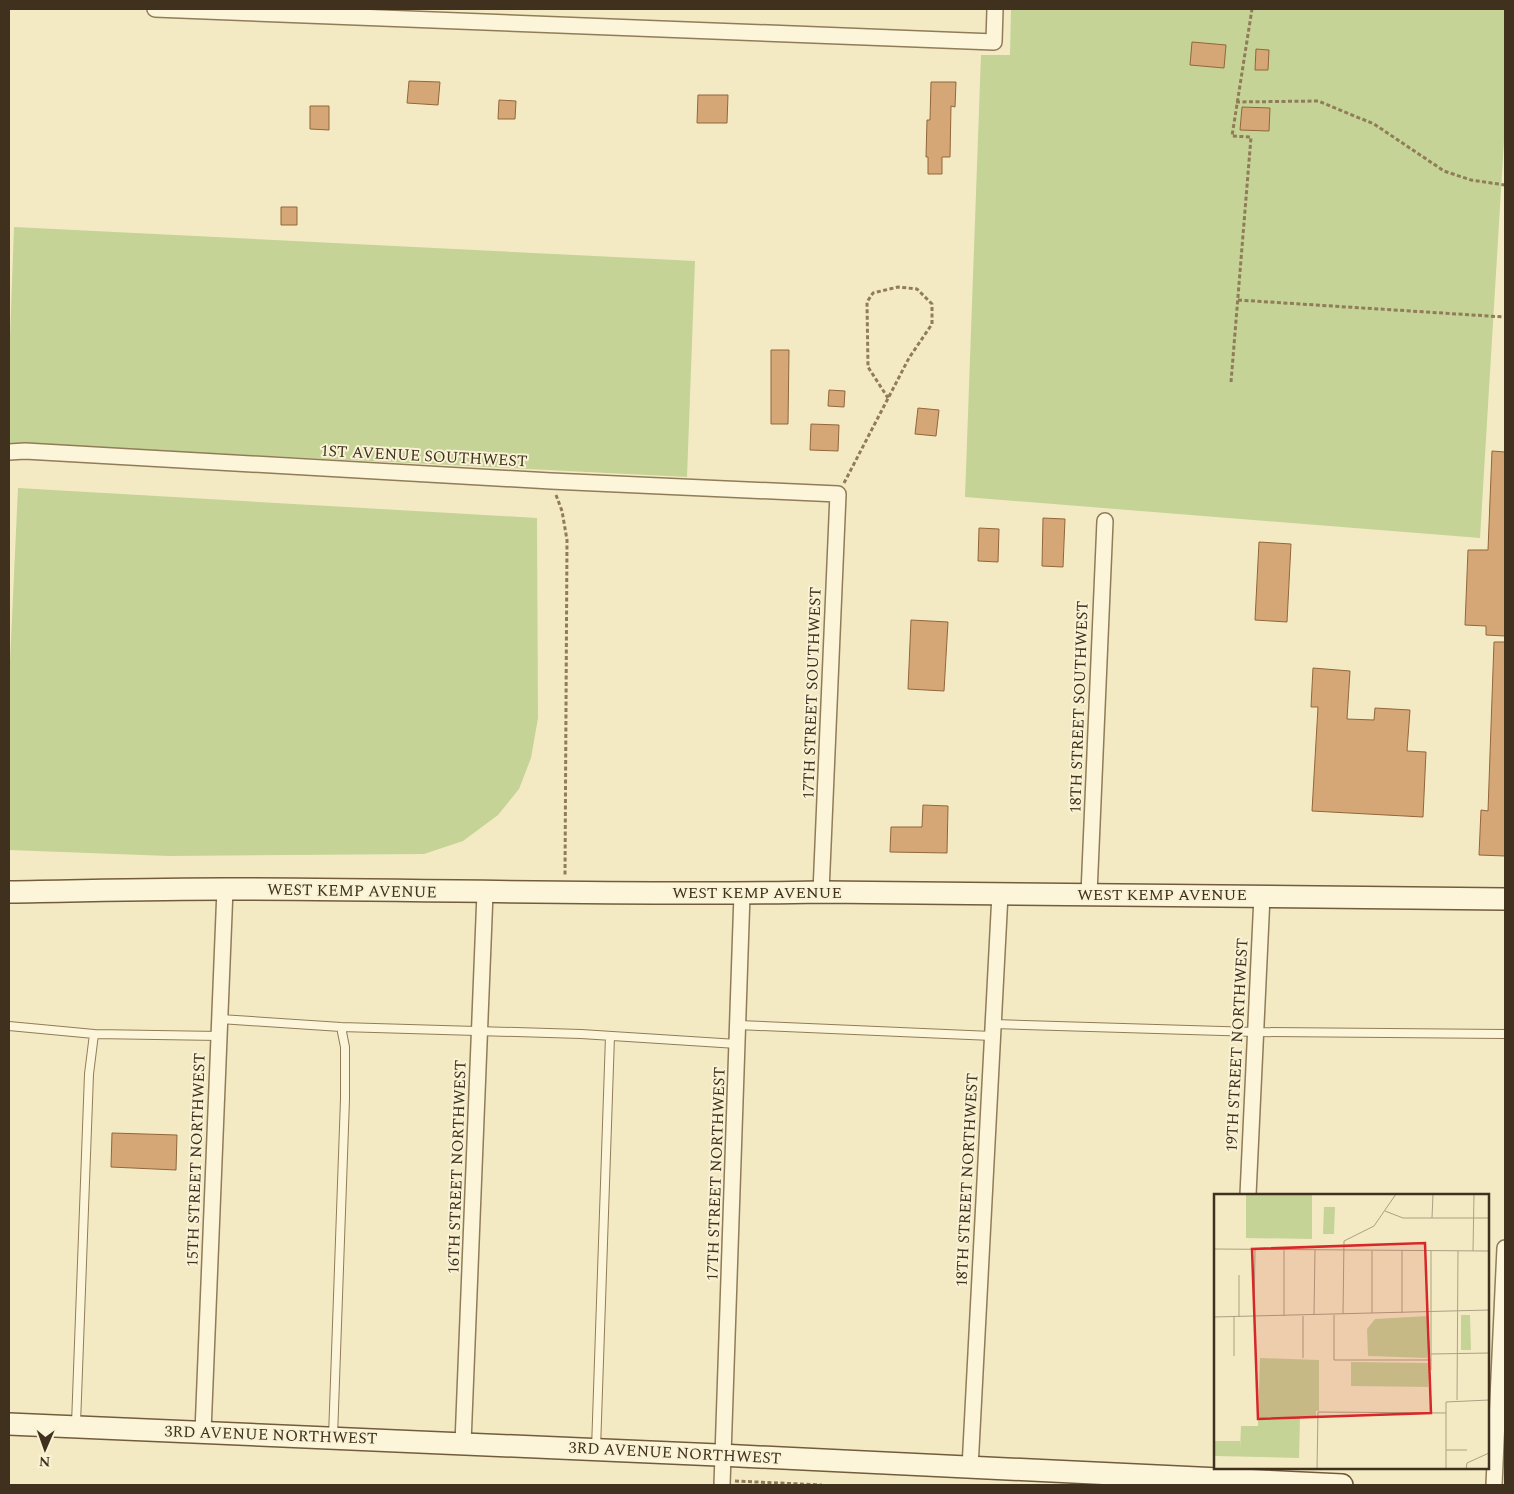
<svg xmlns="http://www.w3.org/2000/svg" width="1514" height="1494" font-family="Spectral,serif">
  <style>
    .green { fill: #c5d396 }
    .building { fill: #d5a776; stroke: #92663b }
    .lines { fill: none; stroke-linecap: round; stroke-linejoin: round }
    .lane-casing { stroke: #907c58; stroke-width: 10 }
    .street-casing { stroke: #907c58; stroke-width: 18 }
    .secondary-casing { stroke: #725c3b; stroke-width: 24 }
    .path { stroke: #907c58; stroke-width: 3; stroke-dasharray: 4 2.5; stroke-linecap: butt }
    .lane { stroke: #fcf5d9; stroke-width: 8 }
    .street { stroke: #fcf5d9; stroke-width: 15 }
    .secondary { stroke: #fcf5d9; stroke-width: 21 }
    .labels { text-anchor: middle; dominant-baseline: central; stroke-width: 4; stroke-linejoin: round; paint-order: stroke }
    .street-label { font-size: 16px; fill: #3f311e; stroke: #f9f2d5 }
    .inset-road { fill: none; stroke: #aba082; stroke-width: 1 }
    .view { fill: #d62828; fill-opacity: 0.15; stroke: #d62828; stroke-width: 2.5 }
    .inset-edge { fill: none; stroke: #3f311e; stroke-width: 2.5 }
  </style>
  <rect width="100%" height="100%" fill="#f3eac4"/>
  <path class="green" d="M1011 9H1505V124L1480 538 965 497 981 55H1010Z
    M14 227 695 261 687 477 9 443V366Z
    M18 488 537 518 538 718 531 758 519 789 498 815 463 841 424 854 169 856 9 850V683Z"/>
  <path class="building" d="M1192 42 1226 45 1224 68 1190 65Z
    M1256 49 1269 50 1268 70H1255Z
    M409 81 440 82 438 105 407 103Z
    M931 82H956L955 107 951 106 950 157H942V174H928V157H926L927 120H930Z
    M698 95H728L727 123H697Z
    M499 100 516 101 515 119H498Z
    M310 106H329V130L310 129Z
    M1242 107 1270 108 1269 131 1240 130Z
    M281 207H297V225H281Z
    M771 350H789L788 424H771Z
    M829 390 845 391 844 407 828 406Z
    M918 408 939 410 936 436 915 434Z
    M811 424 839 425 838 451 810 450Z
    M1492 451 1505 452V636L1486 635V626L1465 625 1468 550H1488Z
    M1043 518 1065 519 1063 567 1042 566Z
    M979 528 999 529 998 562 978 561Z
    M1259 542 1291 544 1287 622 1255 620Z
    M911 620 948 622 944 691 908 689Z
    M1494 642H1505V856L1479 855 1481 810 1488 811Z
    M1313 668 1350 671 1347 719 1374 720 1375 708 1410 710 1407 751 1426 752 1423 817 1312 811 1318 707H1311Z
    M923 805 948 806 947 853 890 852 891 827H922Z
    M112 1133 177 1135 176 1170 111 1167Z"/>
  <g class="lines">
    <defs>
      <path id="lane" d="M220 1019 341 1027 581 1034 737 1044
        M993 1024 1255 1032 1505 1034
        M738 1025 992 1036
        M9 1026 94 1034 219 1036
        M76 1424 89 1074 94 1034
        M333 1437 345 1099V1047L341 1027
        M596 1449 610 1036"/>
      <path id="street" d="M155 9 994 42 995 9
        M9 452 25 451 551 481 838 494 821 892
        M1089 894 1105 521
        M1248 1195 1262 896
        M203 1432 225 889
        M463 1443 485 893
        M970 1468 1000 894
        M722 1485 742 894
        M1494 1485 1505 1248"/>
      <path id="secondary" d="M9 892C81 891 153 889 225 889 424 889 622 896 821 892L1505 899
        M9 1424C453 1442 898 1463 1342 1485"/>
    </defs>
    <use href="#lane" class="lane-casing"/>
    <use href="#street" class="street-casing"/>
    <use href="#secondary" class="secondary-casing"/>
    <path class="path" d="M1236 102 1318 101 1374 124 1444 171 1471 180 1505 185
      M1238 300 1504 317
      M1231 382 1251 137 1232 136 1252 9
      M844 483 909 358 932 324V304L917 289 898 287 873 293 867 302 868 367 888 398
      M556 495 562 511 567 540 565 875
      M735 1481 822 1485"/>
    <use href="#lane" class="lane"/>
    <use href="#street" class="street"/>
    <use href="#secondary" class="secondary"/>
  </g>
  <g class="labels">
    <g class="street-label">
      <text transform="translate(424 456) rotate(3)">1ST AVENUE SOUTHWEST</text>
      <text transform="translate(812 693) rotate(-88)">17TH STREET SOUTHWEST</text>
      <text transform="translate(1079 707) rotate(-88)">18TH STREET SOUTHWEST</text>
      <text transform="translate(352 891) rotate(1)">WEST KEMP AVENUE</text>
      <text x="757" y="893">WEST KEMP AVENUE</text>
      <text x="1162" y="895">WEST KEMP AVENUE</text>
      <text transform="translate(1237 1045) rotate(-87)">19TH STREET NORTHWEST</text>
      <text transform="translate(196 1160) rotate(-88)">15TH STREET NORTHWEST</text>
      <text transform="translate(457 1167) rotate(-88)">16TH STREET NORTHWEST</text>
      <text transform="translate(716 1174) rotate(-88)">17TH STREET NORTHWEST</text>
      <text transform="translate(967 1180) rotate(-87)">18TH STREET NORTHWEST</text>
      <text transform="translate(271 1435) rotate(2)">3RD AVENUE NORTHWEST</text>
      <text transform="translate(675 1453) rotate(3)">3RD AVENUE NORTHWEST</text>
    </g>
  </g>
  <g transform="translate(1214 1194)">
    <rect width="275" height="275" fill="#f3eac4"/>
    <path d="M32 0H98V45L32 44ZM247 121H256L257 156H247ZM214 122 213 164 154 162 153 135 161 125ZM46 164 105 166V217H102V223H86L85 264 0 262V247H26V255L27 232H44ZM137 168 215 169 214 193 137 192Z" fill="#c5d396"/>
    <path d="M110 13H121L120 40H109Z" fill="#c5d396"/>
    <path class="inset-road" d="M171 17 189 24H275M218 24 219 0M0 55 275 57M259 57 260 0M25 81V123M158 119V57M188 119V57M129 120 130 47 160 32 182 0M100 121 101 56M120 121V166H217M70 122V55M0 123 275 116M40 123 41 55M217 160 275 159M20 162V123M89 164V122M217 176V57M243 206 244 57M232 256H253M103 275 104 218 232 219M232 275V208L275 206M252 275 253 269 275 259"/>
    <path class="view" d="M211 49 217 219 44 225 38 55Z"/>
    <rect width="275" height="275" class="inset-edge"/>
  </g>
  <rect width="1514" height="1494" fill="none" stroke="#3f311e" stroke-width="20"/>
  <g transform="translate(45 1449) rotate(182)" stroke="#f9f2d5" stroke-width="4" paint-order="stroke">
  <path d="M0-4L9 19L0 12L-9 19Z" fill="#3f311e"/>
  <text y="-8" font-size="14" font-weight="bold" text-anchor="middle" fill="#3f311e">N</text>
  </g>
</svg>
